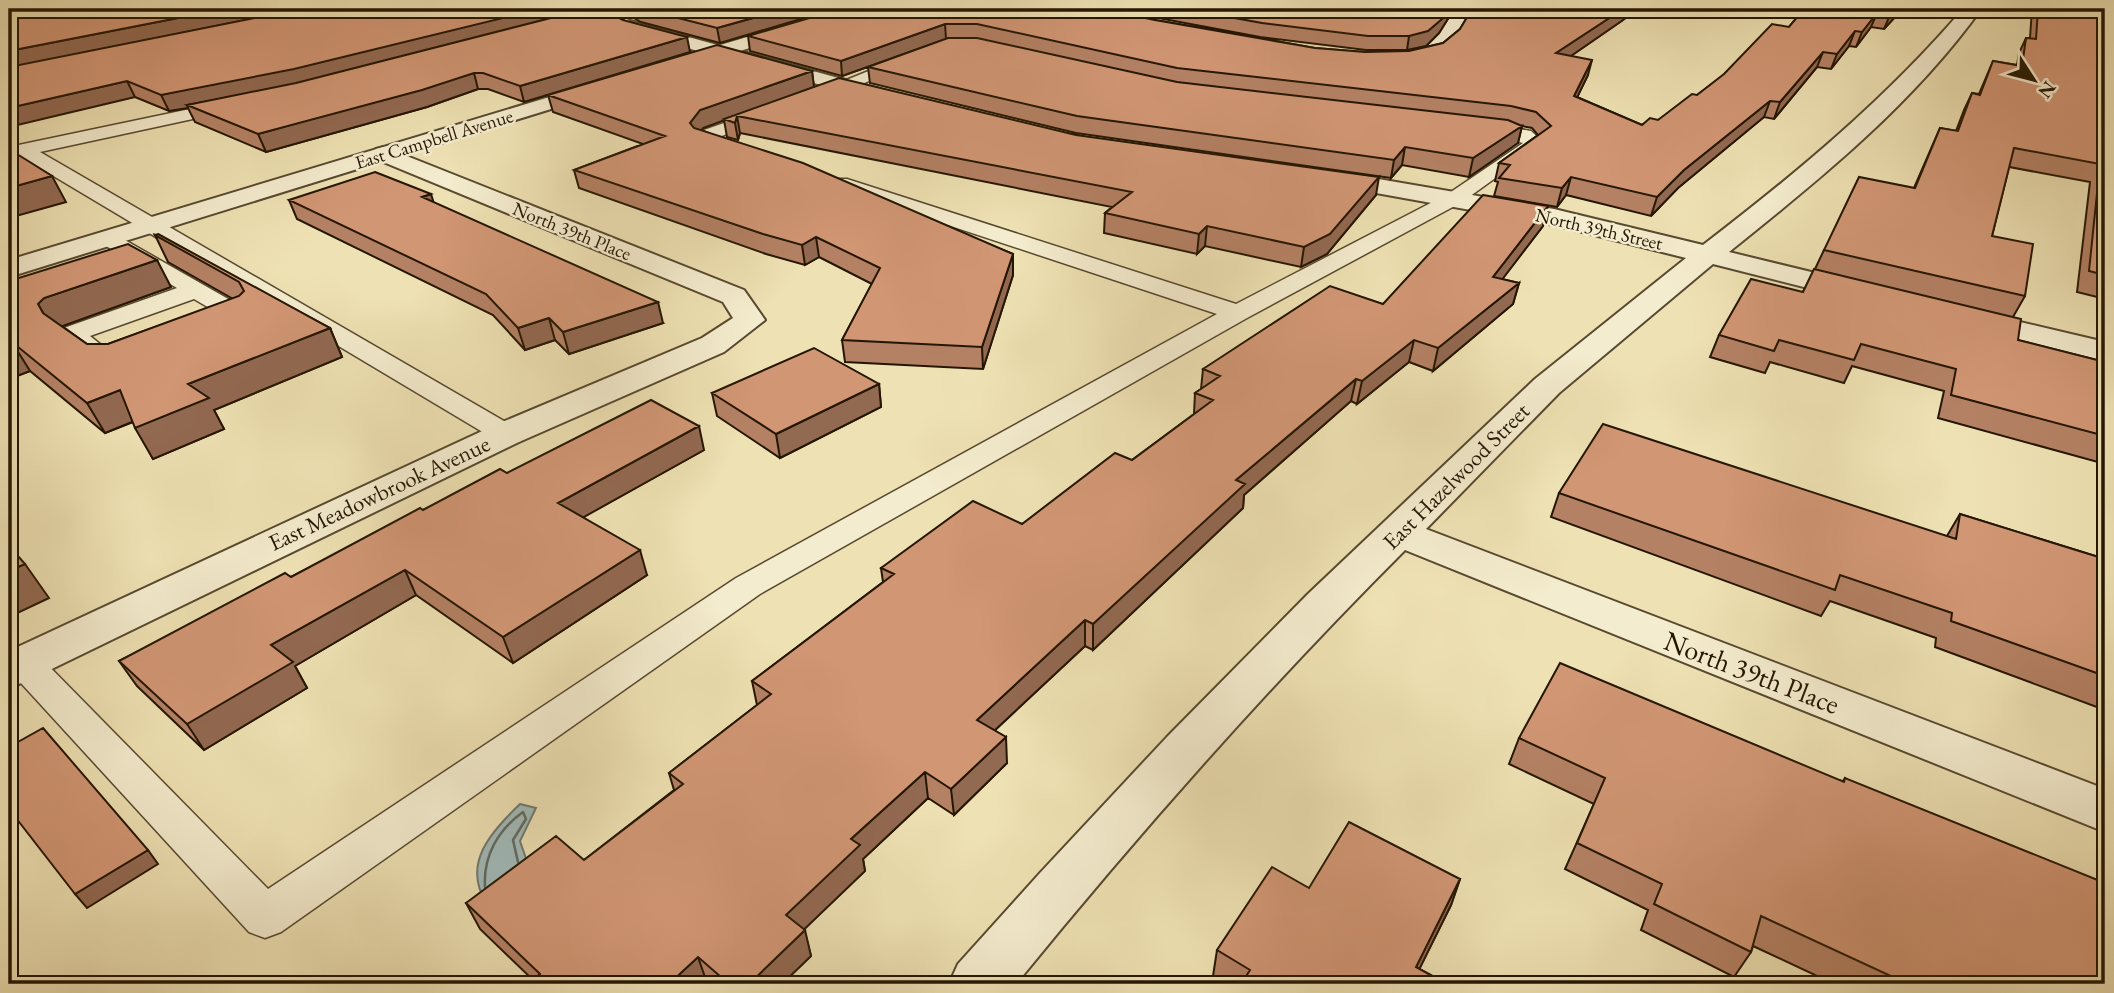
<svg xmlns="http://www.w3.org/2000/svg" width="2114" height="993" font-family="'EB Garamond',serif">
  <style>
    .water { fill: #a0bab9; stroke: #6f7870; stroke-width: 2 }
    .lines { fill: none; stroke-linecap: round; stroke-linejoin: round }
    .shore { stroke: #62685e; stroke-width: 2.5 }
    .service-casing { stroke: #57492f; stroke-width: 3 }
    .minor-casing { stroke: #57492f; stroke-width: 4 }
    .tertiary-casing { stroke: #57492f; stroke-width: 4 }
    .service { fill: #f4ecce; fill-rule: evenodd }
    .minor { fill: #f4ecce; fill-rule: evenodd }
    .tertiary { fill: #f4ecce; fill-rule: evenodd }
    .wall { fill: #b48164; stroke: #251603; stroke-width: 2 }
    .shaded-wall { fill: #926951; stroke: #251603; stroke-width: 2 }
    .building { fill: #d19674; stroke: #251603; stroke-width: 2 }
    .labels { text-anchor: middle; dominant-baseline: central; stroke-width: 5; stroke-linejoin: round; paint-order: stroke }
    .far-street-label { font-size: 19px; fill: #251603; stroke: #f4ecce }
    .street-label { font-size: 23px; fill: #251603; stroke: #f4ecce }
    .near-street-label { font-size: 28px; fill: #251603; stroke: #f4ecce }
  </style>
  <rect width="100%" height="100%" fill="#eee1b3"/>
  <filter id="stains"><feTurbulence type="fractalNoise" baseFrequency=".00286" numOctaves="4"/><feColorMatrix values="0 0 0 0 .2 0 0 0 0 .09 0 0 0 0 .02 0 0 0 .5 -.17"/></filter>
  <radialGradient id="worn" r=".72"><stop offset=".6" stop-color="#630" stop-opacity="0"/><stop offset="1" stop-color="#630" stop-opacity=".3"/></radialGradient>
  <path class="water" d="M520 804 536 808 520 841 531 873 487 904C461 864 491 832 520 804Z"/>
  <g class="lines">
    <path class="shore" d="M485 887C483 856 498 830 523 812L526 819 513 840 518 862"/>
    <defs>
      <path id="service" d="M609 9H632L573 26 566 22Z
        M908 55 914 57V63L822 100H810L807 96Z
        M233 100 239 101 242 105 239 109 40 152 516 428 521 434 516 440 506 443 496 440 20 156 9 159V147Z
        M767 108 773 109 776 113 773 117 719 137 744 146 747 150 744 154 737 156 698 143 696 139 704 130Z
        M1479 122 1531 131 1544 143 1462 202 1247 318 760 594 281 932 265 938 249 932 9 670 10 653 23 649 36 653 268 889 736 578 1217 314 833 187 830 183 833 179H847L1236 304 1448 194 1523 143 1473 131 1470 127 1473 123Z
        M109 231 251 312 255 317C247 328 231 331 219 328L215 323 223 316 194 299 90 336 115 356 111 362C93 366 68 349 57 334L61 329 177 288 101 243 98 238 101 233Z"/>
      <path id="minor" d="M595 9H611L630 21 886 91 889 95 879 101 618 29 599 18Z
        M1457 9H1474C1455 39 1434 72 1393 62L1390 58 1393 54 1427 46Z
        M1963 9H1981C1913 104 1819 180 1729 252L1869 286 1874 292 1869 298 1859 301 1713 264 1559 393 1426 529 2105 789V832L1405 550C1267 688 1139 833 1016 984H949L958 964 1040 873 1167 737 1308 594 1535 379 1686 258 1554 225 1326 184 1317 182 1314 177 1317 172 1326 170 1554 209 1703 245C1797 173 1886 99 1963 9Z
        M384 147 744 290 765 320 724 352 519 442 25 682 9 687V651L493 426 702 338 733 318 723 302 376 159 372 154 376 149Z
        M1969 310 2105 342V362L1958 326 1954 319 1958 312Z"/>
      <path id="tertiary" d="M842 9H868L865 13 687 67H673L670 63 673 59Z
        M599 82 606 84 609 88 606 92 9 277V260Z"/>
    </defs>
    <use href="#service" class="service-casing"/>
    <use href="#minor" class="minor-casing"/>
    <use href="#tertiary" class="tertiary-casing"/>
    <use href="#service" class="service"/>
    <use href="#minor" class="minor"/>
    <use href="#tertiary" class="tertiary"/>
  </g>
  <path class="wall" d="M9 9 623 20 690 52 524 102 488 89H478L427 107 266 152 195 122 188 108 169 111 135 97Z
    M624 9H834L720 43 641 22 625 13Z
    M840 9 1155 20 1315 48 1365 52 1409 51 1443 43 1460 29 1472 9H1637L1623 20 1571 56 1588 75 1577 97 1642 125 1658 120 1697 95 1789 27 1804 9H1908L1903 17 1896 16 1884 29 1871 27 1856 47 1849 46 1831 69 1817 67 1774 119 1764 117 1678 188 1651 216 1566 195 1557 207 1494 196 1498 182 1495 181 1499 163 1538 135 1532 128 1522 126 1518 143 1469 177 1402 165 1391 178 1076 133 870 83 868 67 946 39 842 76 750 51 748 36Z
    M1110 9H1454L1439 33 1426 46 1407 50H1366L1260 37Z
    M2032 9H2105V299L2077 292 2090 182 2009 167 1992 236 2025 296 2013 317 2018 340 2105 362V464L1938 418 1944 391 1852 366 1844 383 1770 362 1765 373 1710 357 1719 335 1803 292 1815 269 1824 250 1914 188 1940 128 1956 131 1964 110 1972 93 1979 94 1993 61 2017 65 2019 53 2026 38H2030Z
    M812 71 814 87 1076 135 1376 195 1327 254 1301 267 1205 246 1197 254 1104 233 1105 213 1112 207 740 133 738 140 727 137 724 120 703 128 701 130 1013 254V275L983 369 845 362 842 340 872 284 819 257 805 265 766 254 579 188 574 170 643 144 553 112 548 95Z
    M289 200 433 203 663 323 569 354 555 340 525 350 493 315 297 219Z
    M1543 226 1502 279 1519 283 1513 304 1433 371 1409 362 1357 404 1351 401 1244 495 1243 508 1093 650 1085 646 994 731 1007 763 954 815 928 798 863 859 865 871 804 929 811 956 782 984H708L707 983 705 984H528L533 980 480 929 466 903 584 860 674 790 669 773 757 705 752 681 883 582 881 568 1022 524 1132 460 1194 414 1195 393 1201 389 1203 369 1383 304Z
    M155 235 330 328 342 357 214 410 224 429 153 459 133 422 105 433 30 371 9 379V281L171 287 62 326 87 344H108L233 299 168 262Z
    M879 384 881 407 780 458 717 416 712 393Z
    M704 450 583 517 647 575 513 663 416 595 295 666 307 688 204 750 137 686 119 661 291 577 423 510 507 473Z
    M1559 493 1947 536 1960 514 2105 559V710L1935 647 1936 638 1830 601 1821 616 1551 517Z
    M1519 738 1843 781 1845 778 2105 984H1834L1753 946 1751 952 1734 977 1641 930 1648 910 1565 869 1594 804 1509 764Z
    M1460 879 1451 905 1419 969 1447 984H1226L1213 976 1217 950 1309 888Z"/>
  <path class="shaded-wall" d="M224 9H299L9 68V51Z
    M540 9H594L300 84 187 105 188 108 169 111 161 95Z
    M785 9H834L720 43 717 28Z
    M1448 9H1454L1439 33 1426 46 1407 50 1409 36Z
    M1623 9H1637L1623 20 1552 69 1556 53Z
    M1896 9H1899L1896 16 1884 29 1890 15Z
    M1877 13 1871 27 1856 47 1862 32Z
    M945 24 946 39 842 76 841 61Z
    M1855 31 1849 46 1831 69 1837 54Z
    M687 37 690 52 524 102 520 86Z
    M1823 52 1817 67 1774 119 1780 102Z
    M1592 60 1588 75 1570 112 1574 96Z
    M812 71 814 87 703 128 694 140 690 123 700 110Z
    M474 73 478 89 427 107 266 152 258 134Z
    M127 81 135 97 9 127V108Z
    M1770 101 1764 117 1678 188 1651 216 1657 197 1684 170Z
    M737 116 740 133 738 140 735 123Z
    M1522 126 1518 143 1469 177 1473 158Z
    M1405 147 1402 165 1391 178 1394 160Z
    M52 176 66 202 9 218V188Z
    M1379 177 1376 195 1327 254 1301 267 1304 247Z
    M1571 177 1566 195 1557 207 1562 188Z
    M431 194 437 213 422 197Z
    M1548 206 1543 226 1488 298 1493 277Z
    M1207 226 1205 246 1197 254 1199 234Z
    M816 237 819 257 805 265 802 245Z
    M1013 254V275L983 369 982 347Z
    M157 260 171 287 60 327 59 341 38 304 44 298Z
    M1519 283 1513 304 1433 371 1438 348Z
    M658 302 663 323 569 354 563 332Z
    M549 318 555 340 525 350 518 328Z
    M330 328 342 357 214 410 224 429 153 459 135 428 188 384Z
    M1414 340 1409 362 1357 404 1362 381Z
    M12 342 30 371 9 379V343Z
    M1356 379 1351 401 1244 495 1243 508 1093 650V624L1236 480Z
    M879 384 881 407 780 458 776 434Z
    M120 390 137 420 105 433 87 403Z
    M699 426 704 450 566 527 558 503Z
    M640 550 647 575 513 663 503 637Z
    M25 564 49 598 9 617V571Z
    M405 570 416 595 295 666 307 688 204 750 187 724 271 645Z
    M1085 620V646L978 746 977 720Z
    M1006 737 1007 763 954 815 951 789Z
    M925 772 928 798 863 859 865 871 792 941 786 915 851 839Z
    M148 850 158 864 87 908 75 894Z
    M1460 879 1451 905 1412 984 1416 967Z
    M805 930 811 956 782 984H749Z
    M698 957 707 983 705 984H669Z"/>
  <path class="building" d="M9 9H224L9 51Z
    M300 9H540L294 69 161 95 127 81 9 108V67Z
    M586 9H602L623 20 687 37 520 86 483 73H474L422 90 258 134 187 105 296 83Z
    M643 9H785L717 28Z
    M840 9H1102L1155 20 1315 48 1365 52 1409 51 1443 43 1460 29 1472 9H1623L1556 53 1592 60 1574 96 1642 125 1650 118 1658 120 1692 94 1697 95 1724 74 1772 24 1789 27 1804 9H1896L1890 15 1877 13 1862 32 1855 31 1837 54 1823 52 1780 102 1770 101 1684 170 1657 197 1571 177 1562 188 1499 178 1510 165 1499 163 1551 126 1536 112 1511 106 1177 68 977 24H945L841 61 748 36Z
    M1185 9H1448L1442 19 1428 31 1409 36H1368L1262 23Z
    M2038 9H2105V275L2089 271 2100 164 2014 148 1992 236 2033 244 2025 296 1824 250 1859 177 1915 188 1940 128 1958 131 1972 93 1980 95 1993 61 2022 66 2026 38 2036 39Z
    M948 38H977L1177 82 1508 120 1522 126 1473 158 1405 147 1394 160 1077 116 868 67Z
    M717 45 812 71 700 110 690 123 694 128 803 163 1013 254 982 347 842 340 880 268 816 237 802 245 763 234 574 170 665 136 548 95Z
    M839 78 1076 135 1379 177 1330 234 1304 247 1207 226 1199 234 1105 213 1132 192 737 116 735 123 724 119Z
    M9 149 52 176 9 188Z
    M375 172 431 194 422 197 658 302 563 332 549 318 518 328 486 294 289 200Z
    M1483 195 1548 206 1493 277 1519 283 1438 348 1414 340 1362 381 1356 379 1236 480 1245 484 1093 624 1085 620 977 720 1006 737 951 789 925 772 851 839 860 845 786 915 805 930 749 984H729L698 957 669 984H528L540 974 466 903 556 836 584 860 683 784 669 773 771 694 752 681 894 574 881 568 973 501 1022 524 1115 453 1132 460 1213 400 1195 393 1220 376 1203 369 1330 286 1383 304Z
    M158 234 330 328 188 384 209 398 135 428 120 390 87 403 12 342 9 343V281L128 244 157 260 44 298 38 304 43 313 87 344H108L239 296 244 291 239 282 155 235Z
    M1814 269 2021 319 2018 340 2105 362V436L1951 395 1956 369 1861 344 1854 360 1779 340 1774 351 1719 335 1751 279 1803 292Z
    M814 348 879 384 776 434 712 393Z
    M651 400 699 426 558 503 640 550 503 637 405 570 271 645 293 662 187 724 119 661 285 573 291 577 420 508 423 510 500 469 507 473Z
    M1603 424 1956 539 1960 514 2105 559V676L1951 621 1952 613 1840 575 1835 590 1559 493Z
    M9 546 25 564 9 571Z
    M1560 663 1844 782 1845 778 2105 883V984H1908L1761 916 1751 952 1654 904 1662 884 1577 843 1605 778 1519 738Z
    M43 728 148 850 75 894 9 809V747Z
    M1349 822 1460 879 1416 967 1447 984H1241L1250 970 1217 950 1272 867 1309 888Z"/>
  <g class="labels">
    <g class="far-street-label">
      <text transform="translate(434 139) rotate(-17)">East Campbell Avenue</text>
      <text transform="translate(1599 229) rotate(13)">North 39th Street</text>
      <text transform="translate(572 231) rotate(22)">North 39th Place</text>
    </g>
    <g class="street-label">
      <text transform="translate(1456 476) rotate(-45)">East Hazelwood Street</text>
      <text transform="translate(379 493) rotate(-25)">East Meadowbrook Avenue</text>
    </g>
    <g class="near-street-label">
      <text transform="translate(1752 672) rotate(21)">North 39th Place</text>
    </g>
  </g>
  <rect width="2114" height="993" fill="none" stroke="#eee1b3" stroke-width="35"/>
  <rect x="10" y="10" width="2093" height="972" fill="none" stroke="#251603" stroke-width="3.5"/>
  <rect x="18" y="18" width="2079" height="958" fill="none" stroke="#251603" stroke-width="2"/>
  <g transform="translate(2034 80) rotate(126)" stroke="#f4ecce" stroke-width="5" paint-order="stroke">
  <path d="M0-5L12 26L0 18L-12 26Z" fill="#251603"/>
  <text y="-10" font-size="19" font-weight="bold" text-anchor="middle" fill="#251603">N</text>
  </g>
  <rect width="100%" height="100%" filter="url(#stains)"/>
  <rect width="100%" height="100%" fill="url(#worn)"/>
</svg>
